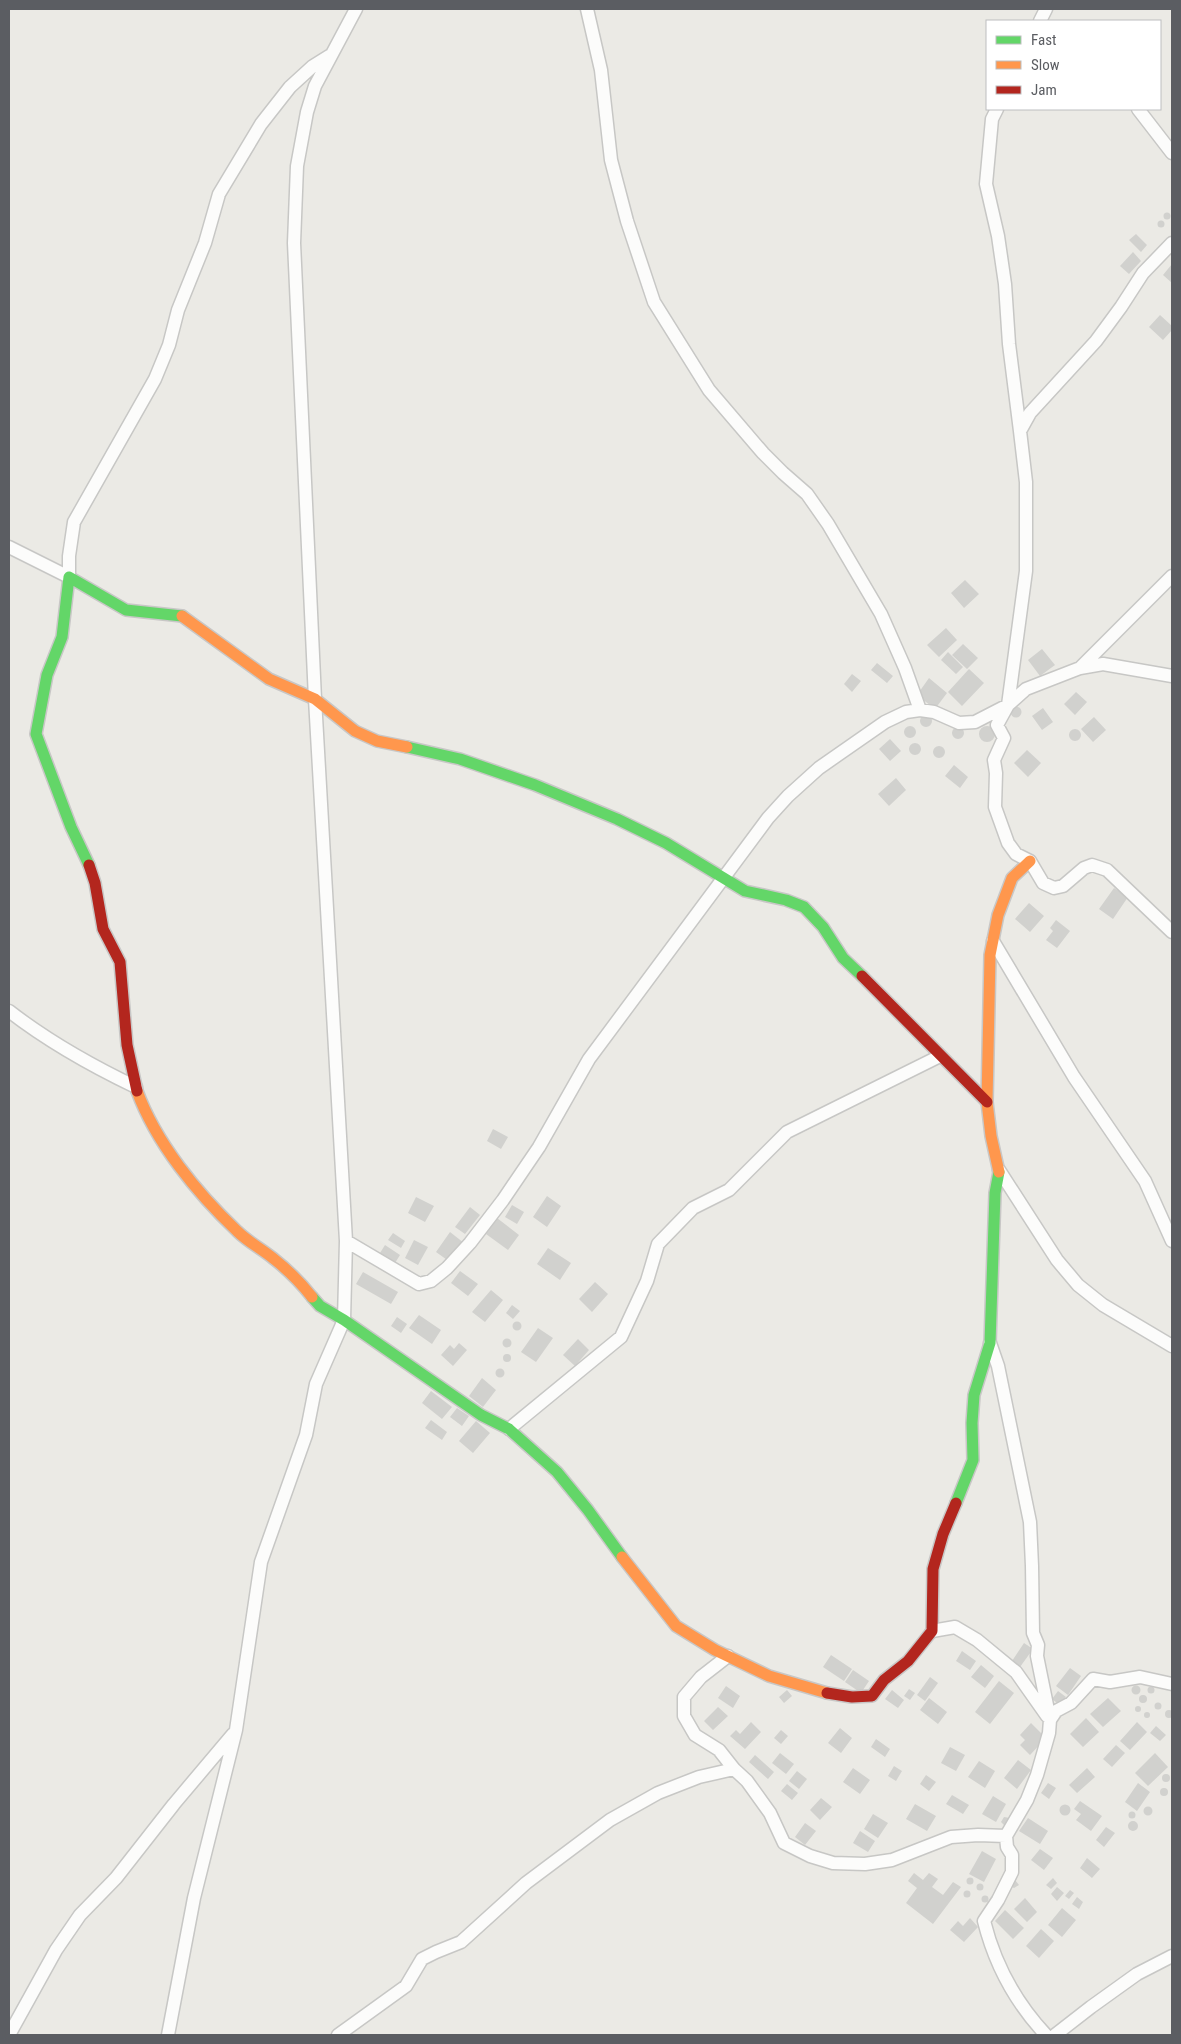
<svg xmlns="http://www.w3.org/2000/svg" width="1181" height="2044" font-family="'Roboto Condensed',sans-serif">
  <style>
    .building { fill: #d1d1ce }
    .lines { fill: none; stroke-linecap: round; stroke-linejoin: round }
    .street-casing { stroke: #c7c7c5; stroke-width: 15 }
    .fast-casing { stroke: #c8c7c6; stroke-width: 14 }
    .slow-casing { stroke: #c8c7c6; stroke-width: 14 }
    .jam-casing { stroke: #c8c7c6; stroke-width: 14 }
    .street { stroke: #fcfcfb; stroke-width: 12 }
    .fast { stroke: #63d668; stroke-width: 11 }
    .slow { stroke: #ff974d; stroke-width: 11 }
    .jam { stroke: #b3261e; stroke-width: 11 }
  </style>
  <rect width="100%" height="100%" fill="#ebeae5"/>
  <path class="building" d="M1163.5 216a3.5 3.5 0 1 1 7 0a3.5 3.5 0 1 1-7 0Z
    M1157.5 224a3.5 3.5 0 1 1 7 0a3.5 3.5 0 1 1-7 0Z
    M1136 234 1147 245 1141 252 1129 240Z
    M1133 252 1141 261 1129 274 1120 266Z
    M1172 264V283L1163 275Z
    M1160 315 1172 326V330L1163 340 1149 327Z
    M965 580 979 594 964 608 951 593Z
    M946 628 957 640 939 657 927 645Z
    M963 644 978 658 967 669 952 655Z
    M1042 649 1055 665 1040 676 1028 660Z
    M948 652 963 667 956 674 941 660Z
    M877 663 893 676 887 683 871 670Z
    M969 669 984 683 962 706 948 692Z
    M852 674 861 681 852 692 844 684Z
    M929 678 947 693 935 709 917 695Z
    M1076 692 1087 702 1075 715 1064 704Z
    M1010.5 712a5.5 5.5 0 1 1 11 0a5.5 5.5 0 1 1-11 0Z
    M1043 708 1053 722 1042 730 1032 716Z
    M920 721a6 6 0 1 1 12 0a6 6 0 1 1-12 0Z
    M1094 717 1106 730 1093 742 1081 729Z
    M979 734a8 8 0 1 1 16 0a8 8 0 1 1-16 0Z
    M904 732a6 6 0 1 1 12 0a6 6 0 1 1-12 0Z
    M952 733a6 6 0 1 1 12 0a6 6 0 1 1-12 0Z
    M1069 735a6 6 0 1 1 12 0a6 6 0 1 1-12 0Z
    M890 739 901 751 890 761 879 749Z
    M909 749a6 6 0 1 1 12 0a6 6 0 1 1-12 0Z
    M933 752a6 6 0 1 1 12 0a6 6 0 1 1-12 0Z
    M1027 750 1041 763 1028 777 1014 763Z
    M954 765 968 777 960 788 945 776Z
    M896 778 906 790 889 806 878 794Z
    M1114 888 1128 897 1113 919 1099 909Z
    M1029 903 1044 916 1030 932 1015 919Z
    M1056 920 1070 931 1057 948 1046 940 1053 931 1050 928Z
    M493 1129 508 1137 501 1149 487 1141Z
    M547 1196 561 1206 547 1227 533 1217Z
    M416 1197 434 1206 425 1222 408 1213Z
    M512 1205 524 1212 517 1224 505 1217Z
    M470 1207 480 1215 465 1234 455 1227Z
    M497 1218 519 1235 508 1250 486 1234Z
    M450 1232 464 1243 450 1262 436 1252Z
    M393 1233 405 1241 401 1248 388 1240Z
    M414 1240 428 1247 418 1265 405 1258Z
    M385 1245 400 1255 395 1263 380 1253Z
    M548 1248 571 1263 560 1280 537 1264Z
    M460 1271 478 1284 468 1296 451 1283Z
    M363 1272 398 1292 391 1304 356 1284Z
    M595 1282 608 1294 592 1312 579 1299Z
    M491 1290 503 1300 485 1322 472 1312Z
    M512 1305 520 1311 513 1319 506 1313Z
    M419 1315 441 1330 432 1344 409 1328Z
    M397 1317 407 1324 401 1333 391 1326Z
    M512.5 1326a4.5 4.5 0 1 1 9 0a4.5 4.5 0 1 1-9 0Z
    M538 1328 553 1338 536 1362 521 1352Z
    M502.5 1343a4.5 4.5 0 1 1 9 0a4.5 4.5 0 1 1-9 0Z
    M578 1339 589 1350 575 1366 563 1355Z
    M459 1343 467 1350 453 1366 441 1355 450 1345 454 1349Z
    M503 1358a4 4 0 1 1 8 0a4 4 0 1 1-8 0Z
    M495.5 1373a4.5 4.5 0 1 1 9 0a4.5 4.5 0 1 1-9 0Z
    M482 1378 496 1390 483 1407 469 1396Z
    M431 1391 452 1407 442 1419 422 1403Z
    M457 1408 469 1416 462 1426 450 1417Z
    M431 1420 447 1432 442 1440 425 1428Z
    M476 1421 490 1433 473 1453 459 1441Z
    M1024 1643 1033 1649 1020 1667 1012 1661Z
    M962 1651 976 1661 970 1670 956 1661Z
    M831 1655 852 1669 844 1681 823 1667Z
    M981 1665 994 1676 985 1688 971 1677Z
    M1070 1668 1081 1676 1068 1695 1056 1686Z
    M853 1670 869 1681 861 1693 845 1682Z
    M930 1677 938 1683 925 1701 917 1695Z
    M999 1681 1014 1693 990 1724 975 1712Z
    M1131.5 1690a4.5 4.5 0 1 1 9 0a4.5 4.5 0 1 1-9 0Z
    M726 1686 740 1696 733 1708 718 1698Z
    M1147.5 1690a3.5 3.5 0 1 1 7 0a3.5 3.5 0 1 1-7 0Z
    M909 1689 915 1693 910 1700 904 1696Z
    M787 1690 792 1696 784 1703 779 1697Z
    M892 1690 904 1700 898 1708 885 1699Z
    M1058 1691 1066 1697 1061 1706 1052 1699Z
    M1139 1699a4 4 0 1 1 8 0a4 4 0 1 1-8 0Z
    M929 1698 947 1712 938 1724 920 1710Z
    M1108 1698 1121 1711 1103 1727 1090 1714Z
    M1154.5 1706a3.5 3.5 0 1 1 7 0a3.5 3.5 0 1 1-7 0Z
    M1135 1709a3 3 0 1 1 6 0a3 3 0 1 1-6 0Z
    M718 1707 728 1716 713 1730 704 1721Z
    M1165 1714a4 4 0 1 1 8 0a4 4 0 1 1-8 0Z
    M1144 1715a3 3 0 1 1 6 0a3 3 0 1 1-6 0Z
    M1086 1718 1099 1732 1083 1747 1070 1734Z
    M751 1722 761 1732 745 1749 730 1736 736 1730 740 1734Z
    M1137 1722 1147 1732 1130 1750 1120 1741Z
    M1031 1723 1046 1738 1030 1755 1020 1745 1025 1740 1020 1735Z
    M1156 1726 1166 1735 1160 1741 1150 1733Z
    M840 1728 852 1738 841 1753 828 1743Z
    M781 1730 788 1736 781 1744 774 1738Z
    M876 1739 890 1749 885 1757 871 1747Z
    M1116 1745 1125 1753 1112 1767 1103 1759Z
    M950 1747 965 1755 956 1771 941 1763Z
    M780 1753 794 1764 786 1774 772 1763Z
    M1155 1753 1168 1767 1148 1786 1135 1773Z
    M755 1755 774 1772 768 1779 749 1762Z
    M1018 1760 1031 1770 1017 1789 1004 1778Z
    M979 1761 995 1771 985 1788 968 1777Z
    M894 1766 902 1771 896 1781 888 1776Z
    M853 1768 870 1780 860 1794 843 1782Z
    M1087 1768 1095 1777 1077 1793 1069 1785Z
    M797 1771 807 1779 799 1789 789 1781Z
    M1162 1778a4 4 0 1 1 8 0a4 4 0 1 1-8 0Z
    M926 1775 936 1782 929 1791 920 1784Z
    M1048 1783 1056 1788 1049 1799 1041 1793Z
    M1138 1783 1150 1792 1137 1811 1125 1802Z
    M787 1784 798 1793 792 1800 781 1791Z
    M1160 1792a4 4 0 1 1 8 0a4 4 0 1 1-8 0Z
    M952 1795 969 1805 963 1814 946 1804Z
    M993 1796 1006 1804 996 1822 982 1814Z
    M821 1798 832 1807 820 1820 810 1810Z
    M1080 1801 1102 1816 1091 1831 1076 1820 1081 1814 1074 1809Z
    M915 1804 936 1816 927 1831 906 1819Z
    M1059.5 1810a5.5 5.5 0 1 1 11 0a5.5 5.5 0 1 1-11 0Z
    M1143.5 1811a4.5 4.5 0 1 1 9 0a4.5 4.5 0 1 1-9 0Z
    M1128.5 1815a3.5 3.5 0 1 1 7 0a3.5 3.5 0 1 1-7 0Z
    M873 1814 888 1823 878 1838 864 1829Z
    M1004 1817 1010 1818 1005 1826 1001 1822Z
    M1028 1818 1048 1831 1040 1844 1019 1831Z
    M1128 1826a5 5 0 1 1 10 0a5 5 0 1 1-10 0Z
    M805 1823 816 1831 805 1845 795 1837Z
    M1106 1827 1115 1833 1104 1847 1096 1840Z
    M860 1831 875 1841 868 1852 853 1843Z
    M1040 1849 1053 1858 1044 1870 1031 1860Z
    M982 1851 996 1859 984 1882 969 1874Z
    M1087 1858 1100 1869 1092 1878 1080 1868Z
    M914 1873 923 1880 929 1873 938 1879 932 1887 943 1895 953 1882 961 1887 933 1924 906 1903 917 1888 908 1881Z
    M966.5 1881a3.5 3.5 0 1 1 7 0a3.5 3.5 0 1 1-7 0Z
    M1053 1878 1057 1883 1051 1889 1046 1885Z
    M1015 1880 1019 1885 1014 1888 1012 1887V1881Z
    M976.5 1887a3.5 3.5 0 1 1 7 0a3.5 3.5 0 1 1-7 0Z
    M1057 1887 1064 1893 1057 1901 1051 1894Z
    M1070 1890 1074 1893 1069 1899 1065 1896Z
    M963.5 1894a3.5 3.5 0 1 1 7 0a3.5 3.5 0 1 1-7 0Z
    M981.5 1899a3.5 3.5 0 1 1 7 0a3.5 3.5 0 1 1-7 0Z
    M1077 1897 1083 1902 1079 1909 1072 1904Z
    M1025 1898 1037 1912 1027 1922 1014 1909Z
    M1062 1908 1076 1920 1062 1937 1048 1925Z
    M1005 1910 1024 1928 1013 1939 995 1921Z
    M970 1918 978 1927 964 1942 950 1930 958 1921 963 1926Z
    M1041 1929 1054 1941 1039 1958 1026 1946Z"/>
  <g class="lines">
    <defs>
      <path id="street" d="M587 9 601 70 611 160 627 221 654 302 709 390 763 453 783 473 807 494 828 524 881 614 905 668 920 710
        M1040 21 1046 9
        M997 109 992 119 986 184 998 236 1005 284 1009 344 1020 431
        M1138 109 1172 153
        M1172 243 1143 273 1121 307 1096 341 1030 413 1020 431 1026 482V571L1008 705 997 725 1004 738 994 760 996 773 995 807 1008 843 1016 854 1030 861 1043 883 1054 888 1063 886 1084 868 1092 865 1107 870 1172 932
        M9 547 69 577V556L74 522 155 379 169 345 178 310 205 243 219 194 261 124 290 87 313 66 329 56
        M1080 668 1172 576
        M993 941 1074 1077 1145 1181 1172 1241
        M9 1011C49 1042 90 1065 136 1087
        M999 1170 1057 1260 1078 1285 1103 1305 1172 1346
        M346 1241 419 1284 431 1281 447 1268 470 1243 503 1200 539 1147 589 1059 768 818 788 796 819 768 885 722 906 712 920 710 934 712 959 723 975 722 1008 705 1026 689 1080 668 1103 664 1172 676
        M990 1343 998 1366 1030 1522 1032 1566 1033 1633 1038 1645 1037 1656 1050 1720 1049 1733 1037 1775 1027 1800 1006 1836 1007 1847 1012 1855V1872L998 1900 984 1921C995 1965 1015 2002 1046 2035
        M509 1429 621 1337 647 1281 658 1244 693 1208 729 1190 787 1132 940 1056
        M932 1631 955 1627 977 1640 1016 1672 1047 1716
        M728 1656 701 1677 684 1697V1716L695 1735 719 1750 734 1769 747 1781 770 1813 784 1843 810 1856 833 1863 865 1864 892 1860 951 1837 978 1835 1006 1836
        M1050 1720 1056 1711 1071 1703 1093 1679 1110 1682 1140 1677 1172 1684
        M9 2035 56 1950 80 1915 116 1878 174 1804 233 1734
        M168 2035 194 1898 236 1730 261 1562 306 1435 316 1384 344 1320 346 1241 315 699 294 243 297 166 307 112 315 86 356 9
        M338 2035 406 1986 422 1959 436 1952 461 1942 526 1883 610 1820 658 1793 699 1777 734 1769
        M1055 2035 1091 2007 1137 1974 1172 1956"/>
      <path id="fast" d="M407 747 460 759 535 785 617 819 666 843 745 891 786 900 804 907 823 927 843 958 862 976
        M89 865 71 827 36 734 47 675 62 637 69 577 126 610 182 616
        M312 1297 320 1306 344 1320 481 1415 509 1429 557 1472 588 1510 622 1557
        M956 1503 973 1460 972 1423 974 1395 990 1343 995 1193 999 1172"/>
      <path id="slow" d="M182 616 269 679 315 699 355 731 377 741 407 747
        M137 1091C156 1143 197 1193 237 1231 248 1242 262 1249 274 1259 288 1270 301 1283 312 1297
        M999 1172 991 1136 987 1102 990 955 998 915 1012 878 1030 861
        M622 1557 676 1626 715 1650 769 1676 827 1693"/>
      <path id="jam" d="M89 865 95 883 103 929 120 962 127 1045 137 1091
        M862 976 987 1102
        M827 1693 852 1697 872 1696 884 1680 908 1661 932 1631 933 1569 943 1534 956 1503"/>
    </defs>
    <use href="#street" class="street-casing"/>
    <use href="#fast" class="fast-casing"/>
    <use href="#slow" class="slow-casing"/>
    <use href="#jam" class="jam-casing"/>
    <use href="#street" class="street"/>
    <use href="#fast" class="fast"/>
    <use href="#slow" class="slow"/>
    <use href="#jam" class="jam"/>
  </g>
  <rect width="1181" height="2044" fill="none" stroke="#5b5d62" stroke-width="20"/>
  <rect x="986" y="20" width="175" height="90" fill="#ffffff" stroke="#bdbec0"/>
  <rect x="996" y="36" width="25" height="8" fill="#63d668" stroke="#bdbec0"/>
  <text x="1031" y="45" font-size="15" fill="#5b5d62">Fast</text>
  <rect x="996" y="61" width="25" height="8" fill="#ff974d" stroke="#bdbec0"/>
  <text x="1031" y="70" font-size="15" fill="#5b5d62">Slow</text>
  <rect x="996" y="86" width="25" height="8" fill="#b3261e" stroke="#bdbec0"/>
  <text x="1031" y="95" font-size="15" fill="#5b5d62">Jam</text>
</svg>
